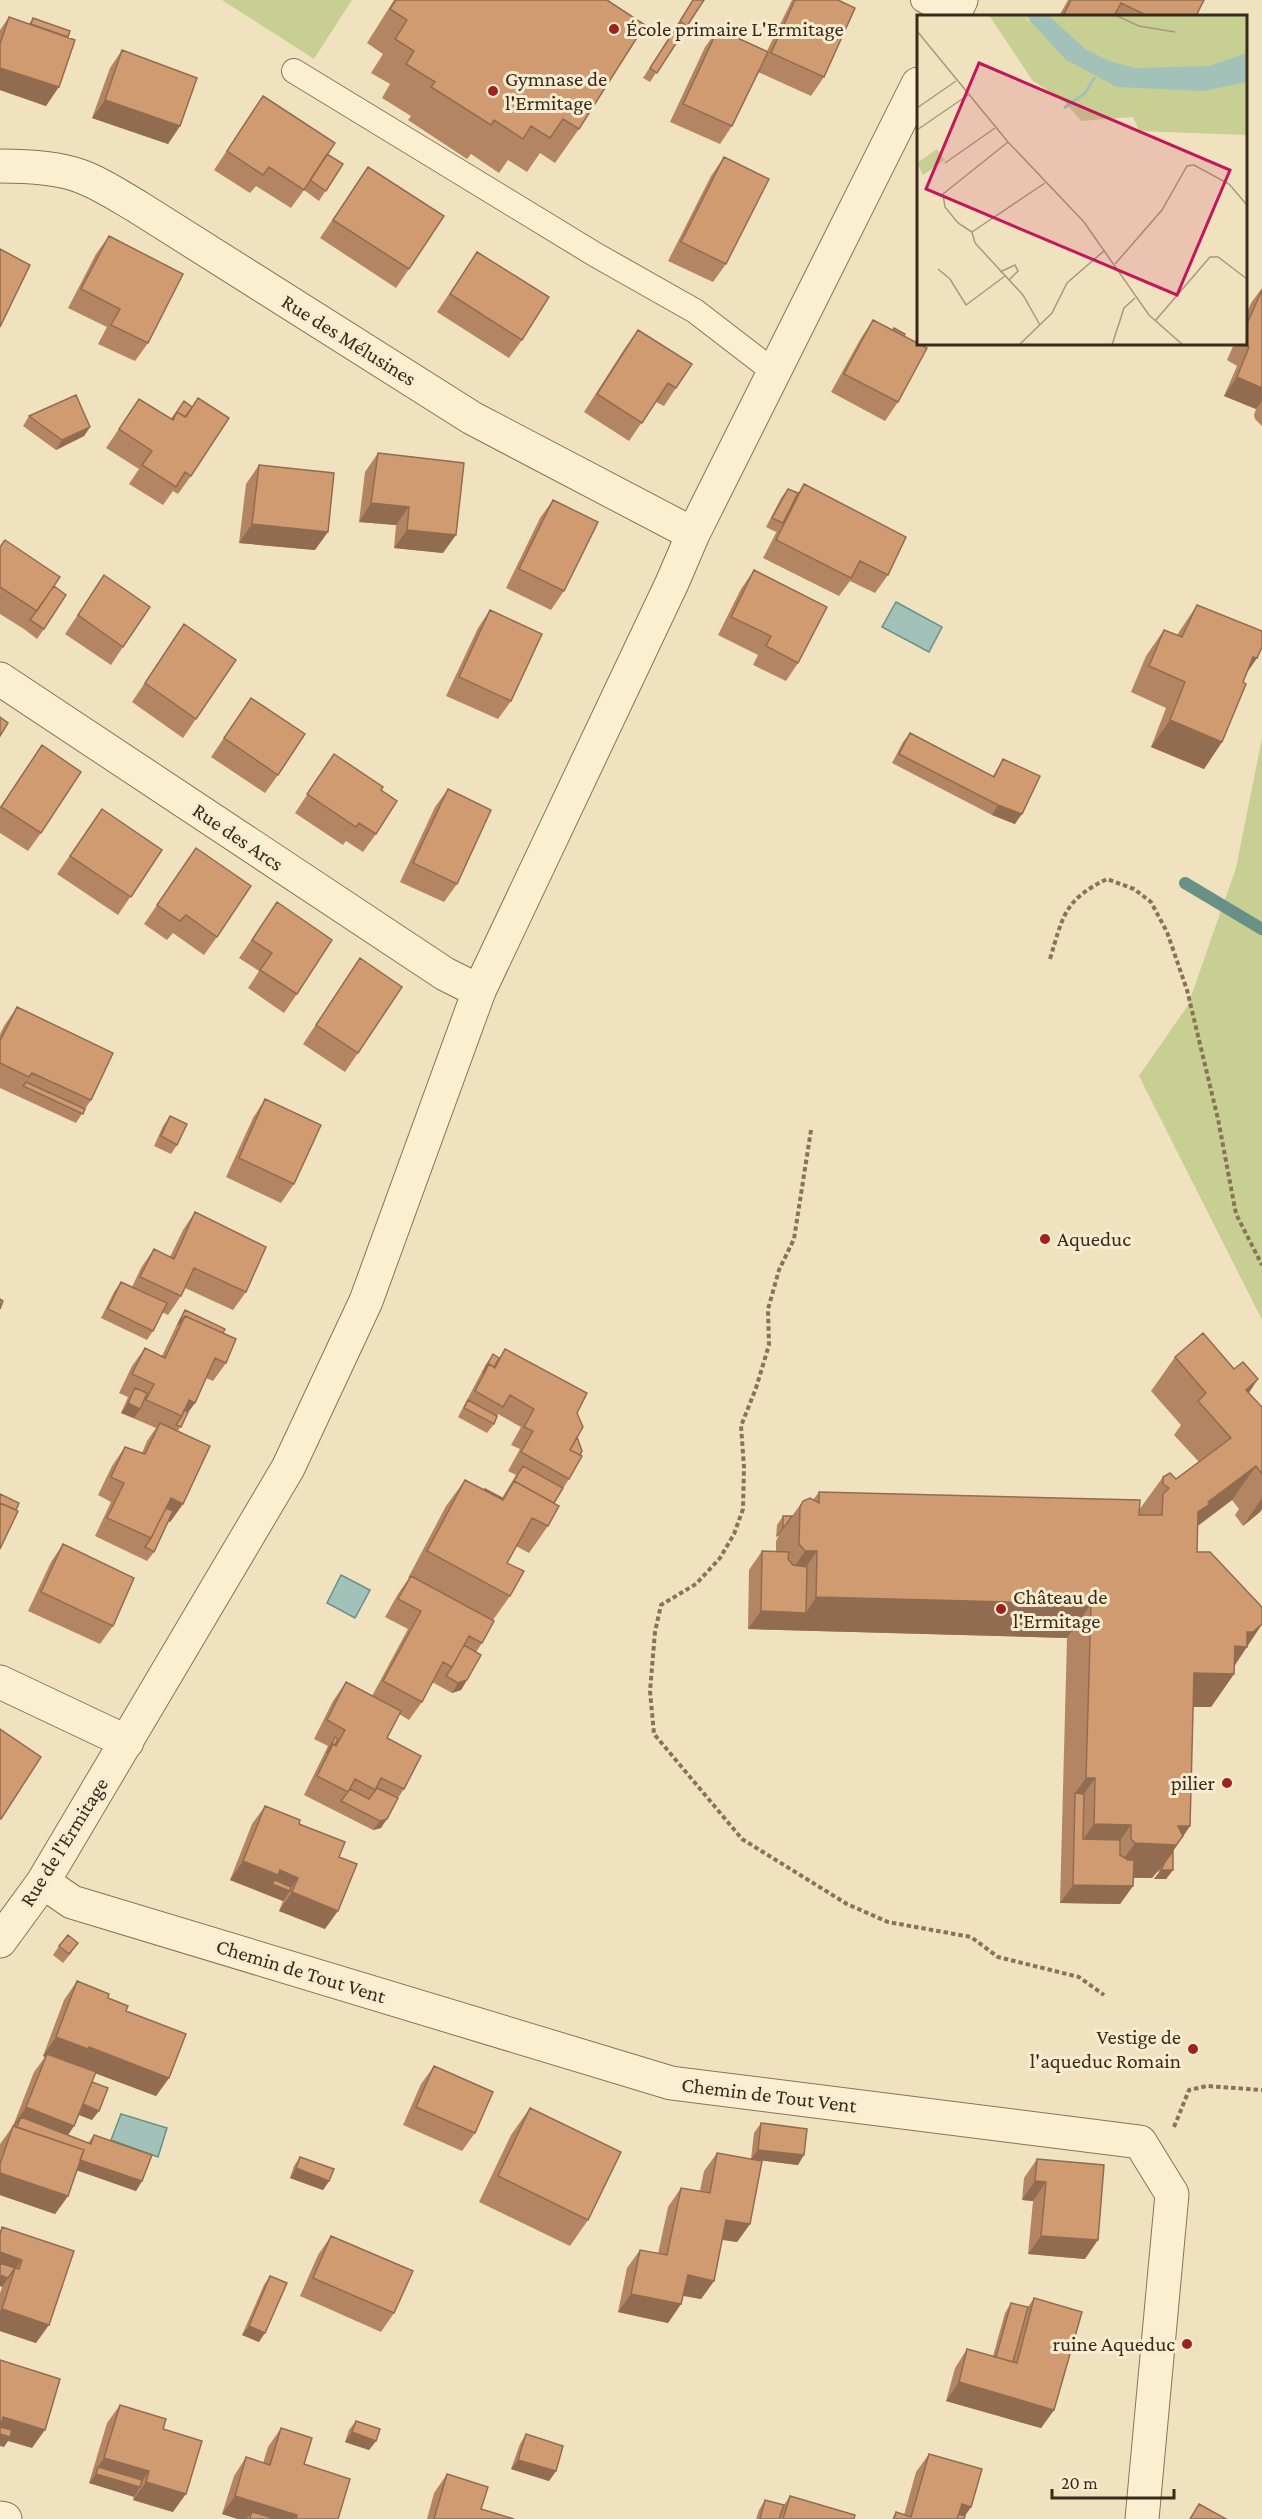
<svg xmlns="http://www.w3.org/2000/svg" width="1262" height="2519" font-family="'Crimson Pro',serif">
  <style>
    .green { fill: #c7cf92 }
    .water { fill: #a2c2b9; stroke: #699087; stroke-width: 1.5 }
    .lines { fill: none; stroke-linecap: round; stroke-linejoin: round }
    .stream { stroke: #699087; stroke-width: 12 }
    .service-casing { stroke: #8a7256; stroke-width: 26 }
    .minor-casing { stroke: #8a7256; stroke-width: 35 }
    .path { stroke: #8a7256; stroke-width: 4; stroke-dasharray: 4.5 3; stroke-linecap: butt }
    .service { stroke: #fbefd2; stroke-width: 24 }
    .minor { stroke: #fbefd2; stroke-width: 33 }
    .wall { fill: #b48562 }
    .shaded-wall { fill: #926c50 }
    .building { fill: #d19b72; stroke: #926c50; stroke-width: 1.5 }
    .poi-dot { fill: #9d2322; stroke: #f7eccf; stroke-width: 2 }
    .labels { text-anchor: middle; dominant-baseline: central; stroke-width: 6; stroke-linejoin: round; paint-order: stroke }
    .poi-label { font-size: 21px; fill: #392a1c; stroke: #f7eccf; text-anchor: start }
    .street-label { font-size: 21px; fill: #392a1c; stroke: #f7eccf }
    .inset-river { fill: none; stroke: #a2c2b9; stroke-width: 3 }
    .inset-road { fill: none; stroke: #a7987e; stroke-width: 1.5 }
    .view { fill: #c2185b; fill-opacity: 0.15; stroke: #c2185b; stroke-width: 3 }
    .inset-edge { fill: none; stroke: #392a1c; stroke-width: 3 }
  </style>
  <rect width="100%" height="100%" fill="#f1e2bf"/>
  <path class="green" d="M222 0H352L314 59Z
    M1262 738V1320L1139 1076 1188 1005 1236 868Z"/>
  <path class="water" d="M896 602 942 627 929 652 882 627Z
    M341 1575 370 1590 355 1618 327 1603Z
    M121 2114 167 2128 158 2157 111 2140Z"/>
  <g class="lines">
    <path class="stream" d="M1185 883 1262 929"/>
    <defs>
      <path id="service" d="M923 0 953 16
        M294 71 596 255 695 311 773 371"/>
      <path id="minor" d="M953 16 961 0
        M0 166C25 166 56 167 80 176 100 183 119 196 138 207L472 418 693 534
        M0 679 445 974 479 991
        M0 1682 127 1742
        M43 1882 72 1902 671 2083 1140 2142 1172 2194 1142 2519
        M0 1941 43 1882 288 1468 366 1301 479 991 672 583 693 534 918 84
        M0 2518 5 2519"/>
    </defs>
    <use href="#service" class="service-casing"/>
    <use href="#minor" class="minor-casing"/>
    <path class="path" d="M1050 959C1063 916 1064 900 1107 879L1134 889 1151 902 1167 932 1187 990 1218 1119 1236 1214 1262 1265
      M811 1130 794 1239 779 1270 768 1309 769 1345 756 1388 741 1426 744 1467 743 1509 734 1534 720 1558 696 1584 661 1605 655 1632 650 1691 654 1734 742 1839 847 1904 888 1922 971 1937 998 1957 1079 1977 1104 1995
      M1174 2127 1189 2090 1207 2086 1262 2090"/>
    <use href="#service" class="service"/>
    <use href="#minor" class="minor"/>
  </g>
  <path class="wall" d="M394 0H607L579 129 555 163 540 153 527 172 508 160 499 173 471 154 467 159 408 120 411 116 382 98 390 84 371 73 383 54 367 43Z
    M693 0H704L650 82 643 78Z
    M792 0H838L824 77 811 96 758 72 732 126 720 144 670 122 705 47 718 29 767 51Z
    M1068 0H1204L1196 16H1059Z
    M9 17 29 24 33 18 68 37 46 106 0 90V30Z
    M122 50 180 126 168 144 92 118 110 68Z
    M263 96 327 154 343 164 319 201 304 190 291 208 256 186 250 193 214 170Z
    M724 157 726 264 713 282 668 261 711 176Z
    M368 167 409 269 396 288 320 238Z
    M109 236 148 343 135 361 98 344 107 327 68 308 96 254Z
    M477 252 522 340 509 358 437 312Z
    M1262 288V426L1255 419 1254 415 1256 409 1224 396 1237 366 1227 360 1234 344H1245V317L1251 303Z
    M873 320 898 402 885 421 831 392 861 338Z
    M638 330 676 388 664 406 656 402 629 441 584 412 625 348Z
    M198 398 191 476 178 494 173 491 163 505 129 484 139 469 106 448 139 399 172 419 184 401 192 407Z
    M29 416 90 427 84 436 56 450 23 426Z
    M378 453 443 553 394 548 396 525 359 522 365 472Z
    M259 465 315 550 239 543 246 484Z
    M804 484 888 575 875 593 850 581 839 596 763 558 777 531 776 532 766 527 781 498 788 489 798 493Z
    M553 500 564 591 551 610 506 588 540 518Z
    M0 547 54 586 44 629 37 639 24 629 25 628 24 629 0 614Z
    M754 570 798 663 786 681 753 665 758 655 718 635 741 589Z
    M104 575 123 647 111 665 65 634Z
    M1197 605 1257 658 1247 672 1222 742 1204 769 1151 747 1166 708 1131 692 1146 656 1164 630 1177 635Z
    M490 610 511 701 498 719 446 696 478 628Z
    M184 624 196 719 183 738 132 702Z
    M251 698 278 775 265 793 211 757Z
    M910 733 993 776 1003 759 1015 824 992 815 892 763 903 742Z
    M42 745 41 833 28 851 0 833V807Z
    M334 754 381 790 376 834 363 852 346 841 343 845 295 813Z
    M448 789 457 884 444 902 400 882 435 807Z
    M102 809 162 850 118 915 57 874Z
    M196 848 217 937 204 955 173 933 167 940 144 924Z
    M277 902 297 994 284 1013 248 988 259 971 239 958Z
    M360 958 358 1053 345 1072 303 1044Z
    M17 1007 91 1100 76 1123 0 1088V1034L4 1026Z
    M265 1099 294 1184 281 1203 226 1177 253 1118Z
    M170 1116 177 1145 171 1154 154 1146 163 1126Z
    M195 1212 246 1292 233 1310 185 1288 181 1296 168 1315 162 1312 153 1331 147 1340 101 1318 114 1292 121 1282 132 1287 141 1268 154 1249 170 1257 183 1230Z
    M185 1310 223 1333 226 1363 213 1381 206 1378 195 1403 188 1412 178 1431 183 1504 170 1522 168 1521 154 1552 147 1561 95 1536 111 1502 98 1495 112 1466 125 1447 142 1453 147 1441 156 1428 121 1413 128 1397 119 1393 132 1366 145 1348 162 1356 179 1320Z
    M505 1349 577 1413V1437L569 1479 554 1503 548 1526 529 1553 516 1546 507 1563 510 1596 493 1620 482 1643 476 1652 467 1680 461 1690 452 1693 432 1682 422 1702 409 1720 399 1714 387 1738 404 1789 398 1798 381 1828 373 1830 304 1795 328 1746 314 1739 333 1701 346 1682 372 1696 408 1629 385 1617 398 1594 409 1578H408L446 1506 465 1480 485 1490 502 1498 516 1475 508 1471 520 1449 511 1445 521 1427 498 1414 494 1424 487 1433 458 1417 486 1364 493 1354 499 1358Z
    M1175 1357 1234 1369 1258 1379 1249 1393 1262 1407V1509L1260 1512 1243 1526 1235 1515 1239 1509 1232 1500 1198 1526 1197 1552 1262 1624 1235 1665 1234 1674 1211 1707H1193L1190 1826 1173 1851V1870L1166 1879H1154L1159 1872 1158 1871 1152 1878H1133V1886L1120 1904 1060 1903 1067 1638 748 1629 749 1570 762 1551 776 1552V1541L779 1535 776 1537 777 1525 783 1516H792L803 1501 813 1500 819 1492 1139 1510 1163 1477 1176 1479 1199 1462 1174 1435 1181 1425 1151 1391Z
    M63 1544 113 1626 100 1644 28 1611 51 1562Z
    M265 1806 299 1824 325 1929 279 1911 283 1901 230 1880 252 1824Z
    M59 1946 72 1952 63 1963 53 1955Z
    M77 1981 108 1998 126 2011 169 2078 156 2096 95 2073 92 2082V2120L79 2115 74 2126 68 2135 88 2143 94 2135 142 2181 136 2191 77 2170 68 2196 55 2214 0 2195V2144L13 2126 34 2072 45 2057 43 2056 64 2000Z
    M434 2066 475 2133 462 2151 403 2125 421 2084Z
    M530 2108 588 2220 570 2246 479 2202 511 2135Z
    M761 2123 798 2165 757 2160 750 2224 737 2242 722 2240 714 2281 701 2299 683 2296 681 2304 668 2323 618 2312 627 2268 640 2250 658 2254 668 2207 681 2188 700 2191 704 2171 717 2153 751 2159 754 2133Z
    M300 2157 329 2181 323 2190 290 2178 294 2166Z
    M1037 2159 1085 2259 1028 2254 1033 2201 1022 2200 1024 2178Z
    M2 2227 74 2251 36 2343 0 2331V2293L2 2287 0 2286V2231Z
    M331 2236 394 2313 381 2332 300 2296 318 2255Z
    M270 2276 259 2342 242 2335 264 2285Z
    M1034 2298 1054 2410 1041 2428 946 2401 955 2368 967 2349 993 2356 1005 2313 1011 2303 1028 2307Z
    M120 2405 163 2429 173 2512 133 2500 134 2496 89 2483 107 2423Z
    M356 2421 376 2441 369 2450 345 2442 349 2430Z
    M281 2428 304 2464 338 2519H238L222 2514 234 2476 246 2457 263 2463 268 2447Z
    M526 2434 556 2471 549 2481 511 2469 520 2444Z
    M929 2454 971 2507 965 2516 964 2519H892L896 2512 904 2515 916 2472Z
    M447 2474 481 2509 514 2519H427L434 2493Z
    M790 2496 854 2519H756L759 2510 765 2500 784 2505Z"/>
  <path class="shaded-wall" d="M0 68 59 87 46 106 0 90Z
    M105 100 180 126 168 144 92 118Z
    M1237 377 1262 388V401L1256 409 1224 396Z
    M90 427 84 436 56 450 62 440Z
    M371 503 409 507 396 525 359 522Z
    M252 524 328 532 315 550 239 543Z
    M407 530 456 535 443 553 394 548Z
    M1253 657 1257 658 1239 684Z
    M1170 720 1222 742 1204 769 1151 747Z
    M998 805 1022 814 1015 824 992 815Z
    M1258 1379 1234 1413 1246 1390Z
    M189 1400 195 1403 182 1421V1416Z
    M128 1403 140 1409 134 1418 121 1413Z
    M1256 1466 1232 1500 1190 1531 1198 1512 1208 1502Z
    M171 1498 183 1504 170 1522 159 1518Z
    M1262 1498V1509L1260 1512 1243 1526Z
    M785 1526 779 1535 776 1537 783 1527Z
    M805 1551H817L794 1585 782 1584Z
    M816 1597 1091 1604 1067 1638 748 1629 761 1611 806 1613Z
    M1262 1624 1229 1674H1234L1211 1707H1171L1194 1673 1235 1646 1247 1632Z
    M467 1680 461 1690 452 1693 458 1683Z
    M1086 1778H1095L1075 1807V1793Z
    M387 1819 381 1828 373 1830 380 1821Z
    M1094 1824 1131 1825 1107 1859 1074 1853Z
    M1178 1826H1190L1167 1860 1152 1878 1111 1877 1135 1843Z
    M243 1861 280 1870 298 1878 289 1891H290L283 1901 230 1880Z
    M1161 1870H1173L1166 1879H1154Z
    M1073 1885 1133 1886 1120 1904 1060 1903Z
    M292 1892 338 1911 325 1929 279 1911Z
    M56 2037 89 2047 169 2078 156 2096 76 2066 47 2054 45 2057 43 2056Z
    M80 2104 99 2111 92 2120 74 2113Z
    M26 2107 74 2126 61 2145 21 2117 15 2126H13Z
    M14 2137 142 2181 136 2191 7 2146Z
    M758 2150 804 2155 798 2165 751 2159Z
    M296 2168 329 2181 323 2190 290 2178Z
    M0 2173 68 2196 55 2214 0 2195Z
    M1035 2181 1046 2182 1033 2201 1022 2200Z
    M726 2220 750 2224 737 2242 713 2238Z
    M1041 2236 1098 2240 1085 2259 1028 2254Z
    M0 2252 22 2260 14 2271 15 2268 2 2287 0 2286Z
    M688 2275 714 2281 701 2299 675 2294Z
    M631 2294 681 2304 668 2323 618 2312Z
    M2 2309 49 2325 36 2343 0 2331V2311Z
    M249 2326 265 2333 259 2342 242 2335Z
    M959 2382 1054 2410 1041 2428 946 2401Z
    M3 2417 45 2430 32 2448 8 2441 4 2447 0 2446V2422Z
    M352 2432 376 2441 369 2450 345 2442Z
    M104 2458 149 2471 138 2487H140L134 2497 89 2483 96 2474 98 2467Z
    M518 2460 556 2471 549 2481 511 2469Z
    M146 2482 186 2494 173 2512 133 2500Z
    M235 2496 297 2515 294 2519H250L252 2512 247 2519H238L222 2514Z
    M962 2504 971 2507 962 2519H954Z"/>
  <path class="building" d="M396 0H607L645 25 579 129 563 119 550 138 531 126 523 139 494 120 491 125 431 87 435 82 406 64 414 51 395 39 407 20 390 9Z
    M693 0H704L687 26 680 21Z
    M795 0H838L855 8 824 77 771 53Z
    M1071 0H1204L1196 16H1148L1121 3 1114 16H1063Z
    M9 17 75 40 59 87 0 68V44Z
    M33 18 70 31 68 37 31 24Z
    M679 23 686 28 657 73 650 68Z
    M718 29 768 52 732 126 683 104Z
    M122 50 197 78 180 126 105 100Z
    M263 96 335 143 304 190 269 167 263 175 227 151Z
    M327 154 343 164 326 191 310 180Z
    M724 157 769 179 726 264 681 242Z
    M368 167 444 216 409 269 333 220Z
    M109 236 183 274 148 343 111 325 120 309 81 289Z
    M0 249 30 265 0 327Z
    M477 252 549 297 522 340 450 294Z
    M1262 290V388L1237 377 1249 347 1243 344H1245V328Z
    M873 320 927 348 898 402 844 374Z
    M894 328 905 334 904 336 893 330Z
    M638 330 692 364 676 388 668 383 642 423 597 394Z
    M76 395 90 427 62 440 29 416Z
    M198 398 229 418 191 476 185 472 176 487 142 465 152 451 119 429 139 399 173 420 177 412 186 417Z
    M184 401 192 407 185 417 177 412 172 419Z
    M378 453 464 463 456 535 407 530 409 507 371 503Z
    M259 465 334 473 328 532 252 524Z
    M804 484 906 537 888 575 860 561 851 578 776 540Z
    M788 489 798 493 783 523 772 518Z
    M553 500 598 522 564 591 519 569Z
    M5 540 60 577 37 611 0 587V547Z
    M754 570 827 607 798 663 766 646 771 636 731 617Z
    M104 575 150 607 123 647 78 615Z
    M54 586 66 595 44 629 30 620Z
    M1197 605 1262 631V647L1257 658 1253 657 1243 682 1246 684 1222 742 1170 720 1185 682 1149 666 1164 630 1182 637Z
    M490 610 542 634 511 701 459 677Z
    M184 624 236 660 196 719 145 683Z
    M251 698 305 734 278 775 224 738Z
    M0 717 8 723 0 736Z
    M910 733 994 777 1003 759 1040 776 1022 814 998 805 899 754Z
    M42 745 81 772 41 833 1 807Z
    M334 754 383 787 381 790 397 801 376 834 359 823 356 827 307 794Z
    M448 789 491 810 457 884 413 863Z
    M102 809 162 850 131 897 70 856Z
    M196 848 251 886 217 937 186 915 180 921 157 905Z
    M277 902 332 940 297 994 260 970 272 953 252 940Z
    M360 958 402 987 358 1053 316 1025Z
    M17 1007 113 1053 91 1100 32 1073 29 1077 0 1063V1041Z
    M26 1082 85 1109 83 1114 23 1086Z
    M265 1099 321 1125 294 1184 239 1158Z
    M170 1116 187 1124 177 1145 161 1136Z
    M195 1212 266 1247 246 1292 194 1268 181 1296 140 1277 154 1249 174 1259Z
    M121 1282 167 1303 153 1331 108 1309Z
    M0 1299 3 1301 0 1309Z
    M185 1310 225 1329 223 1333 185 1316 178 1325Z
    M185 1316 236 1339 226 1363 215 1358 195 1403 189 1400 182 1416 146 1400 154 1384 132 1374 145 1348 165 1358Z
    M1203 1333 1234 1369 1243 1362 1258 1379 1246 1390 1262 1407V1474L1256 1466 1208 1502 1210 1504 1198 1512 1197 1552H1210L1260 1605 1262 1608V1624L1253 1632H1247V1647L1235 1646 1234 1674 1194 1673 1190 1826H1178L1183 1836 1176 1845 1135 1843 1131 1839V1825L1094 1824 1095 1778H1086L1091 1604 816 1597 817 1551H805L799 1544 800 1507 803 1501 810 1498 819 1503V1492L1140 1500 1139 1515H1162L1163 1494 1169 1488 1163 1484V1477L1170 1473 1176 1479 1231 1438 1198 1401 1206 1393 1175 1357Z
    M505 1349 587 1393 577 1413 583 1427 570 1450 582 1456 569 1479 521 1452 533 1431 524 1427 534 1409 510 1395 503 1407 475 1391 489 1364 495 1368Z
    M493 1354 499 1358 494 1367 489 1364 483 1373Z
    M135 1388 147 1393 140 1409 128 1403Z
    M468 1400 497 1416 494 1424 464 1408Z
    M184 1410 188 1412 181 1427 176 1425 182 1416Z
    M160 1423 210 1446 183 1504 171 1498 151 1538 107 1518 124 1483 111 1477 125 1447 145 1454Z
    M577 1437 582 1451 580 1455 570 1450Z
    M523 1466 563 1488 554 1503 514 1481Z
    M465 1480 503 1500 514 1481 559 1506 548 1526 532 1518 507 1563 524 1571 510 1596 427 1551Z
    M485 1489 502 1498 501 1499 485 1490Z
    M0 1494 19 1503 16 1510 0 1503Z
    M0 1503 18 1511 0 1549Z
    M166 1508 173 1511 154 1552 145 1547 151 1538Z
    M783 1516H792L785 1526 783 1527Z
    M63 1544 134 1578 113 1626 41 1592Z
    M762 1551 789 1552 788 1559 793 1565 807 1567 806 1613 761 1611Z
    M411 1576 494 1621 482 1643 469 1636 452 1667 443 1662 422 1702 383 1681 421 1611 398 1599Z
    M464 1645 481 1655 467 1680 458 1683 446 1676 452 1667Z
    M346 1682 401 1711 387 1738 421 1756 404 1789 381 1778 375 1790 355 1779 348 1792 317 1776 333 1744 336 1746 345 1730 327 1720Z
    M0 1729 41 1757 1 1819H0Z
    M335 1737 338 1739 335 1745 333 1744 327 1753Z
    M377 1788 398 1798 387 1819 380 1821 341 1801 350 1789 369 1799Z
    M1075 1793 1084 1794 1083 1839 1120 1840V1855L1128 1860H1134L1133 1886 1073 1885Z
    M265 1806 300 1820 299 1824 345 1842 339 1857 357 1864 338 1911 292 1892 298 1878 280 1870 278 1875 243 1861Z
    M1173 1851V1870H1161L1165 1862Z
    M275 1880 291 1887 290 1891 272 1884Z
    M68 1935 78 1943 69 1954 59 1946Z
    M77 1981 109 1994 108 1998 128 2006 126 2011 186 2034 169 2078 89 2047 88 2049 56 2037Z
    M47 2054 96 2072 74 2126 26 2107Z
    M434 2066 493 2092 475 2133 416 2107Z
    M92 2082 108 2088 99 2111 83 2104Z
    M530 2108 621 2152 588 2220 498 2176Z
    M21 2117 91 2144 94 2135 152 2155 142 2181 80 2160 84 2150 17 2127Z
    M761 2123 807 2129 804 2155 758 2150Z
    M13 2126 84 2150 68 2196 0 2173V2164Z
    M717 2153 762 2161 750 2224 726 2220 714 2281 688 2275 681 2304 631 2294 640 2250 667 2255 681 2188 710 2193Z
    M300 2157 334 2169 329 2181 296 2168Z
    M1037 2159 1104 2165 1098 2240 1041 2236 1046 2182 1035 2181Z
    M2 2227 74 2251 49 2325 2 2309 15 2268 19 2269 22 2260 0 2252V2235Z
    M331 2236 413 2271 394 2313 313 2278Z
    M0 2263 15 2268 8 2278 0 2275Z
    M270 2276 287 2283 265 2333 249 2326Z
    M1034 2298 1082 2312 1054 2410 959 2382 967 2349 1017 2363Z
    M1011 2303 1028 2307 1013 2362 996 2357Z
    M0 2360 60 2379 45 2430 3 2417 1 2424 0 2423Z
    M120 2405 166 2419 163 2429 202 2441 186 2494 146 2482 149 2471 104 2458Z
    M356 2421 380 2429 376 2441 352 2432Z
    M0 2427 12 2430 10 2437 0 2434Z
    M281 2428 312 2438 304 2464 350 2479 338 2519H296L297 2515 235 2496 246 2457 270 2465Z
    M526 2434 563 2446 556 2471 518 2460Z
    M929 2454 982 2469 971 2507 962 2504 957 2519H894L896 2512 911 2517Z
    M98 2467 142 2480 140 2487 96 2474Z
    M447 2474 488 2487 481 2509 514 2519H434Z
    M790 2496 855 2515 854 2519H783Z
    M765 2500 784 2505 779 2519H760Z
    M1199 2504 1226 2519H1190Z
    M252 2512 276 2519H250Z
    M959 2514 965 2516 964 2519H957Z"/>
  <g class="poi-dot">
    <circle cx="614" cy="29" r="6"/>
    <circle cx="493" cy="91" r="6"/>
    <circle cx="1045" cy="1239" r="6"/>
    <circle cx="1001" cy="1609" r="6"/>
    <circle cx="1227" cy="1783" r="6"/>
    <circle cx="1193" cy="2049" r="6"/>
    <circle cx="1187" cy="2344" r="6"/>
  </g>
  <g class="labels">
    <g class="poi-label">
      <text x="626" y="29">École primaire L'Ermitage</text>
      <text x="505" y="79">Gymnase de<tspan x="505" dy="24">l'Ermitage</tspan></text>
      <text x="1057" y="1239">Aqueduc</text>
      <text x="1013" y="1597">Château de<tspan x="1013" dy="24">l'Ermitage</tspan></text>
      <text x="1215" y="1783" text-anchor="end">pilier</text>
      <text x="1181" y="2037" text-anchor="end">Vestige de<tspan x="1181" dy="24">l'aqueduc Romain</tspan></text>
      <text x="1175" y="2344" text-anchor="end">ruine Aqueduc</text>
    </g>
    <g class="street-label">
      <text transform="translate(349 340) rotate(32)">Rue des Mélusines</text>
      <text transform="translate(238 837) rotate(34)">Rue des Arcs</text>
      <text transform="translate(64 1842) rotate(-58)">Rue de l'Ermitage</text>
      <text transform="translate(301 1971) rotate(17)">Chemin de Tout Vent</text>
      <text transform="translate(769 2095) rotate(7)">Chemin de Tout Vent</text>
    </g>
  </g>
  <g transform="translate(917 15)">
    <rect width="330" height="330" fill="#f1e2bf"/>
    <path d="M72 0H108L111 6 120 0H330V120L222 116 216 102 164 106 148 87 115 65ZM20 134 28 145 6 160 0 148Z" fill="#c7cf92"/>
    <path d="M108 0H131L168 34 192 46 219 53 292 51 330 38V67L286 76 200 72 149 45Z" fill="#a2c2b9"/>
    <path class="inset-river" d="M147 93 168 78 178 62"/>
    <path class="inset-road" d="M198 0 222 11 258 17M0 16 91 127 167 207 232 300 266 330M0 93 39 66M0 115 51 80M28 148 78 113M55 217 41 208 28 192 26 179 91 127M198 249 245 195 270 151 277 150 312 169 330 190M21 254 33 264 49 290 88 261M83 257 98 250 101 256 92 265M238 306 293 242H301L330 264M123 310 106 280 58 228 55 217 128 168M102 330 135 298 150 268 188 235M195 330 207 293 218 283"/>
    <path class="view" d="M62 48 313 155 260 280 9 174Z"/>
    <rect width="330" height="330" class="inset-edge"/>
  </g>
  <path d="M1052 2489v9h122v-9" fill="none" stroke="#392a1c" stroke-width="3"/>
  <text x="1061" y="2489" font-size="18" fill="#392a1c" stroke="#f7eccf" stroke-width="4.5" paint-order="stroke">20 m</text>
</svg>
